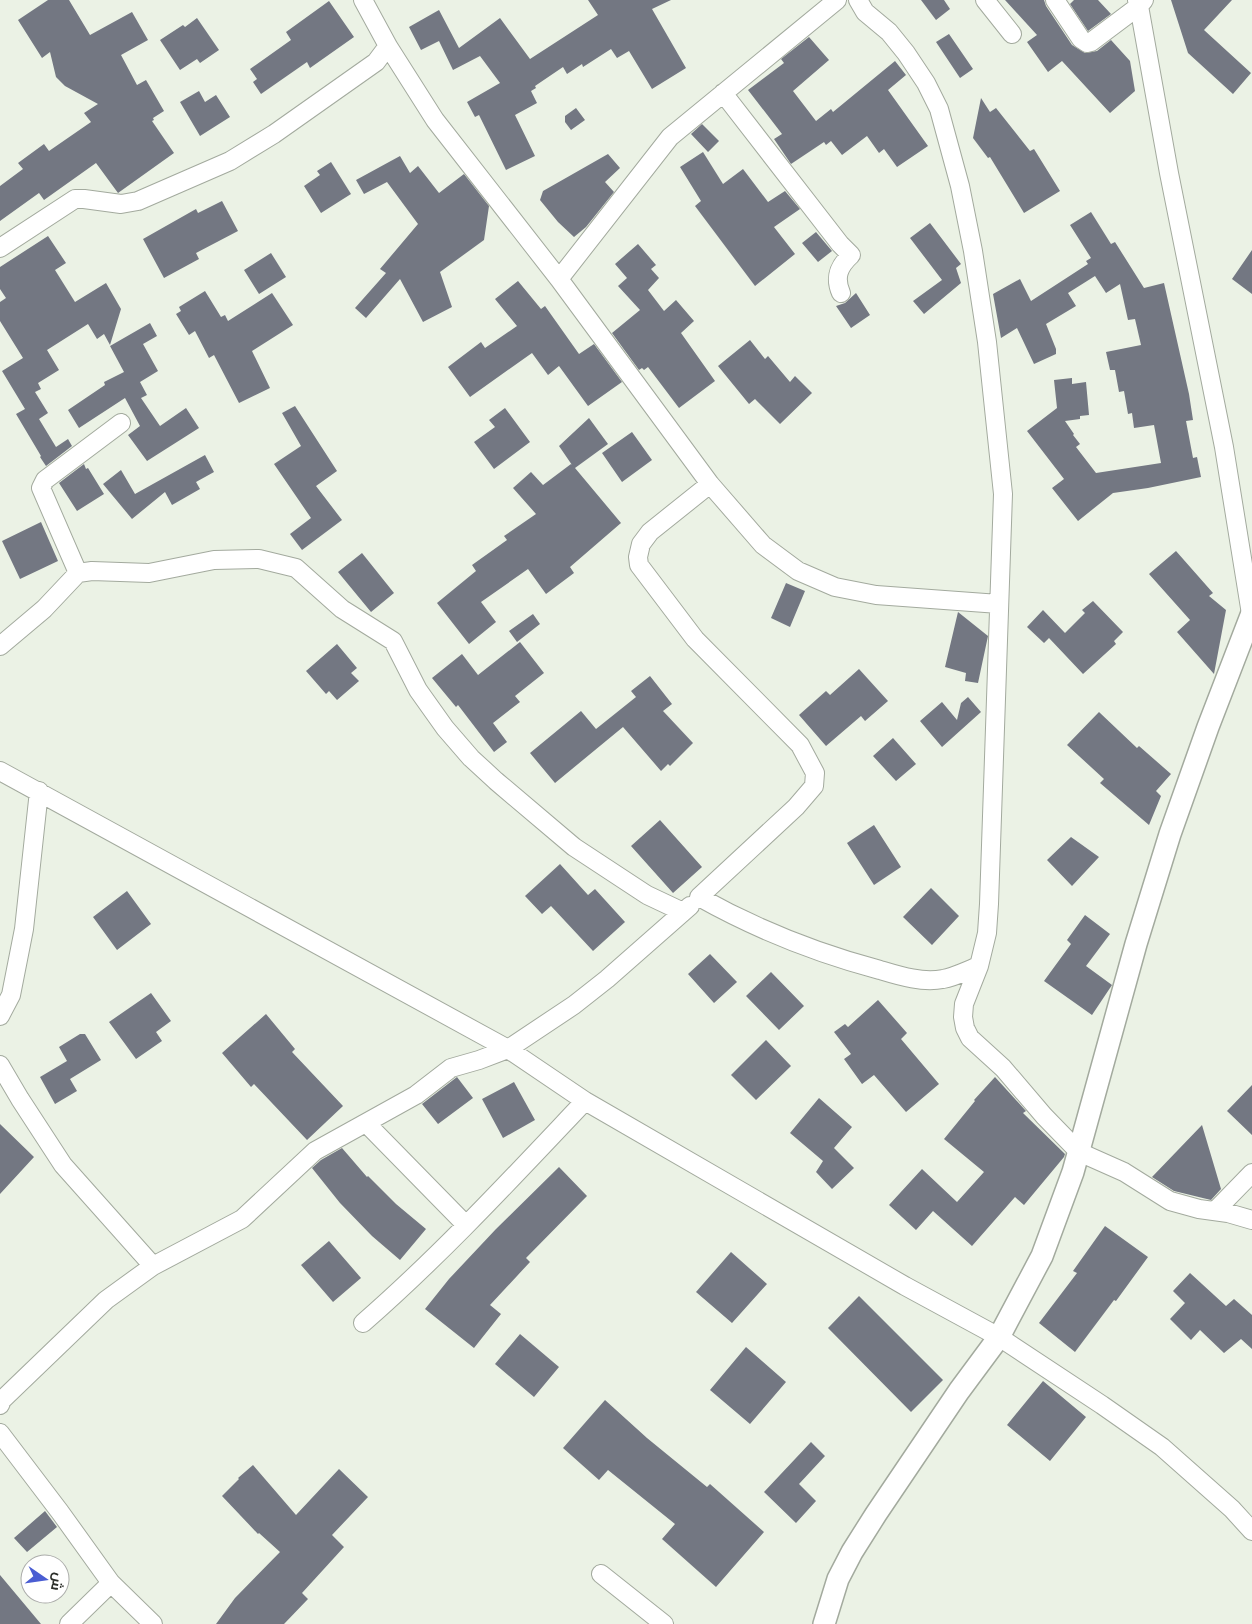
<svg xmlns="http://www.w3.org/2000/svg" width="1252" height="1624" font-family="'Noto Sans',Cairo,sans-serif">
  <style>
    .building { fill: #737782 }
    .lines { fill: none; stroke-linecap: round; stroke-linejoin: round }
    .minor-casing { stroke: #a3aa9e; stroke-width: 20 }
    .tertiary-casing { stroke: #a3aa9e; stroke-width: 24 }
    .minor { stroke: #fff; stroke-width: 18 }
    .tertiary { stroke: #fff; stroke-width: 21 }
  </style>
  <rect width="100%" height="100%" fill="#ebf2e5"/>
  <path class="building" d="M48 0H69L90 35 132 12 148 40 121 55 137 85 146 80 164 111 153 118 154 120 152 121 174 153 118 193 96 163 44 200 39 193 0 221V186L23 169 18 163 44 144 49 151 91 122 84 113 98 104 65 86 56 77 50 52 42 58 18 20Z
    M588 0H671L652 9 686 68 652 89 629 51 617 58 611 49 583 67 582 64 567 74 563 67 535 86 536 88 531 91 537 103 515 115 535 156 506 170 479 115 475 117 467 102 500 83 480 56 453 70 439 41 421 50 409 27 439 10 459 48 500 18 530 59 598 15Z
    M921 0H944L950 9 936 20Z
    M1005 0H1044L1046 6 1072 45 1085 53 1097 51 1111 40 1130 61 1135 91 1110 113 1062 61 1048 72 1027 42 1037 35Z
    M1074 0H1098L1111 14 1088 31 1070 4Z
    M1171 0H1232L1204 30 1251 73 1233 94 1188 53Z
    M329 1 354 37 310 68 307 62 261 94 253 82 257 79 250 69 291 40 286 32Z
    M197 18 219 50 200 63 197 59 180 70 160 40 183 25 185 27Z
    M949 34 973 69 960 78 936 42Z
    M809 37 829 60 793 91 816 121 831 109 833 112 895 61 906 75 888 90 928 146 897 167 884 149 879 153 867 136 842 155 831 141 826 145 824 142 791 164 774 139 782 134 748 90 784 63 781 59Z
    M199 91 205 102 216 95 230 117 200 136 180 102Z
    M981 98 990 112 996 108 1030 151 1034 149 1060 191 1024 213 990 157 988 158 973 138Z
    M576 108 585 120 571 130 565 122V116Z
    M702 124 719 141 708 152 691 134Z
    M703 152 723 184 743 169 768 202 785 191 800 209 774 227 795 254 755 286 695 206 701 201 680 167Z
    M608 154 620 168 605 182 614 192 586 227 574 237 558 222 540 200 543 191Z
    M400 156 410 173 418 166 439 193 464 174 489 206 484 240 440 272 452 307 423 322 400 279 366 318 355 308 386 273 380 269 418 224 387 182 364 194 356 180Z
    M331 162 351 194 321 213 304 186 320 175 317 171Z
    M222 201 238 231 196 253 199 259 164 278 143 239 196 209 198 213Z
    M1091 212 1111 244 1115 242 1144 288 1164 283 1189 394 1193 420 1186 421 1193 458 1197 457 1201 477 1148 488 1113 493 1078 521 1052 488 1064 479 1027 431 1057 408 1054 380 1072 378V384L1086 382 1089 415 1080 416V419L1065 421 1074 434 1073 435 1080 444 1076 447 1096 473 1161 463 1154 425 1134 428 1132 413 1128 414 1124 391 1119 392 1115 370H1110L1106 352 1141 345 1135 319 1128 320 1120 284 1106 293 1095 276 1068 293 1076 306 1046 324 1056 349V354L1034 364 1017 328 1001 338 993 294 1020 279 1031 301 1088 264 1086 261 1091 258 1070 225Z
    M930 223 961 264 956 268 961 283 924 314 913 301 942 280 910 238Z
    M816 232 832 251 818 262 802 243Z
    M48 236 66 263 55 270 75 302 106 283 121 309 110 345 104 334 97 339 88 324 47 350 59 370 38 383 41 389 35 392 48 413 39 419 56 447 68 439 72 446 46 466 40 457 41 456 16 414 25 409 2 371 23 358 0 321V302L6 298 0 289V267Z
    M638 244 656 265 651 269 659 278 648 290 664 311 676 300 694 321 681 333 715 381 679 408 648 367 644 370 642 368 639 370 612 333 640 310 618 286 627 278 615 264Z
    M1252 250V294L1232 279Z
    M271 253 286 277 259 294 244 270Z
    M518 281 541 309 545 306 579 354 594 344 622 382 588 406 559 366 548 375 532 353 470 397 448 367 481 342 485 348 517 326 495 299Z
    M205 291 221 317 225 315 228 321 272 293 293 325 252 351 270 388 239 403 214 355 209 358 195 331 189 335 176 314 181 311 179 307Z
    M856 293 870 315 851 328 836 306 845 303Z
    M150 323 157 336 143 344 158 371 140 382 147 395 141 398 160 426 186 408 199 428 147 461 128 435 140 426 125 398 79 428 68 410 105 385 104 382 124 372 110 346Z
    M750 340 765 359 768 356 790 382 795 376 812 393 780 424 755 399 749 404 718 366Z
    M295 406 337 471 316 486 342 520 302 550 290 534 311 518 274 464 301 446 282 413Z
    M505 408 530 442 494 469 474 442 495 427 489 420Z
    M589 418 608 444 575 468 621 523 570 567 574 573 546 594 528 569 481 602 496 622 469 644 437 603 476 571 472 565 507 540 504 536 536 514 513 488 531 472 543 485 571 464 572 465 559 446Z
    M632 432 652 460 622 482 602 453Z
    M205 455 214 472 196 482 200 489 172 505 165 492 132 519 103 484 121 470 135 494Z
    M84 464 86 469 88 468 104 494 77 511 59 483Z
    M41 522 58 561 20 579 2 541Z
    M1176 551 1213 593 1209 596 1226 610 1214 674 1177 632 1190 620 1149 574Z
    M362 553 394 593 371 612 338 572Z
    M786 583 805 591 790 627 771 618Z
    M1093 601 1123 632 1114 641 1116 644 1083 674 1049 638 1044 643 1027 627 1043 610 1065 633 1085 613 1082 610Z
    M958 612 988 636 978 683 965 681 966 673 945 667Z
    M533 614 540 624 517 642 509 631Z
    M520 642 544 673 515 696 520 702 493 723 507 742 494 752 458 705 456 707 432 678 462 654 478 675Z
    M337 644 357 668 351 673 359 681 337 700 329 691 326 694 306 671Z
    M859 669 888 701 865 721 861 716 826 746 799 715 826 691 830 695Z
    M650 676 672 704 663 711 693 743 670 766 668 764 661 771 623 727 555 783 530 753 581 711 596 729 636 697 631 691Z
    M968 697 981 712 942 747 920 721 942 702 957 720 961 703Z
    M1099 712 1137 748 1139 746 1171 774 1156 791 1161 796 1149 825 1100 783 1104 779 1067 745Z
    M893 738 916 764 896 781 873 756Z
    M660 820 702 867 673 893 631 846Z
    M874 825 901 867 874 885 847 843Z
    M1071 837 1099 857 1072 886 1047 860Z
    M560 864 588 895 595 889 625 922 593 951 551 906 542 914 525 896Z
    M931 888 959 916 932 945 903 917Z
    M127 891 151 924 117 950 93 917Z
    M1085 915 1110 934 1086 966 1112 985 1092 1015 1044 981 1071 944 1067 940Z
    M710 954 737 982 714 1003 688 974Z
    M771 972 804 1006 779 1030 746 996Z
    M151 993 171 1021 156 1032 162 1041 136 1059 109 1022Z
    M878 1000 907 1033 901 1039 939 1084 906 1112 874 1075 862 1084 844 1059 851 1054 834 1032 845 1024 848 1027Z
    M266 1014 295 1049 292 1052 343 1106 307 1140 254 1084 251 1087 222 1053Z
    M80 1034H85L101 1060 70 1079 77 1091 55 1104 40 1077 67 1061 59 1047Z
    M766 1040 791 1066 756 1100 731 1075Z
    M457 1077 473 1098 438 1124 422 1104Z
    M995 1077 1026 1111 1023 1113 1065 1154 1064 1157 1024 1205 1015 1197 972 1246 933 1211 916 1230 889 1205 922 1169 957 1202 984 1172 944 1139 975 1101 974 1100Z
    M514 1082 535 1120 503 1138 482 1099Z
    M1252 1085V1135L1227 1111Z
    M819 1098 852 1127 834 1148 854 1168 832 1189 816 1172 823 1161 790 1133Z
    M0 1124 34 1157 0 1194Z
    M1202 1125 1221 1189 1211 1200 1174 1191 1152 1177Z
    M342 1148 367 1177 368 1176 396 1204 426 1229 400 1260 372 1236 340 1203 312 1168 321 1160Z
    M559 1167 587 1196 526 1258 530 1262 490 1305 501 1314 474 1348 425 1309 449 1279 496 1229Z
    M1105 1226 1148 1257 1116 1301 1114 1300 1075 1352 1039 1323 1077 1273 1073 1271Z
    M329 1241 361 1278 333 1302 301 1265Z
    M731 1252 767 1284 732 1323 696 1292Z
    M1190 1273 1226 1306 1234 1299 1252 1315V1349L1241 1339 1224 1353 1200 1330 1191 1340 1170 1319 1185 1303 1173 1291Z
    M859 1296 943 1380 911 1412 828 1328Z
    M520 1334 559 1367 534 1397 495 1364Z
    M746 1347 786 1382 750 1424 710 1390Z
    M1043 1381 1086 1417 1050 1461 1007 1425Z
    M605 1400 647 1438 707 1487 710 1484 764 1532 716 1587 662 1539 675 1524 608 1470 599 1480 563 1448Z
    M811 1442 825 1456 799 1484 816 1501 796 1523 764 1492Z
    M253 1465 296 1515 339 1469 368 1497 332 1535 344 1547 302 1593 308 1599 284 1624H216L235 1598 280 1552 259 1533 258 1534 222 1496 239 1479 238 1478Z
    M45 1511 57 1527 27 1552 14 1538Z
    M0 1575 41 1624H0Z"/>
  <g class="lines">
    <defs>
      <path id="minor" d="M363 0 388 46 435 120 559 279
        M837 0 670 137 559 279 710 484 650 532 641 544 638 557 639 565 695 639 800 745 815 773 814 786 796 807 699 897C756 929 816 953 880 970 900 976 922 983 943 979 955 977 968 970 979 966L964 1004 963 1017 965 1028 970 1038 1003 1068 1044 1116 1079 1152 1124 1172 1170 1201 1199 1209 1228 1213 1252 1220
        M858 0 865 12 889 32 906 53 926 83 939 109 960 186 973 251 987 342 1003 494 989 904 987 933 979 966
        M985 0 1012 34
        M1055 0 1081 39 1087 43 1091 42 1139 6 1144 0
        M1137 0 1139 6 1169 173 1224 447 1251 614
        M723 93 840 244 851 255C839 266 834 277 841 293
        M0 248 75 199H84L121 204 138 201 230 161 274 134 376 62 388 46
        M710 484 763 545 798 571 835 587 876 595 999 604
        M78 573 41 488 45 480 121 423
        M0 646 44 609 78 573 92 571 149 573 214 560 259 559 296 568 342 609 393 641 418 690 445 728 471 758 496 781 574 847 647 895 683 912
        M0 771 508 1049 585 1101 905 1286 999 1337 1102 1405 1162 1447 1232 1509 1252 1531
        M0 1016 11 995 24 929 39 791
        M0 1065 20 1099 63 1165 153 1266 106 1300 2 1400 0 1405
        M366 1123 466 1225
        M1215 1211 1252 1173
        M153 1266 242 1219 315 1151 416 1095 451 1068 479 1060 508 1049 574 1005 607 979 690 906
        M363 1323C442 1254 513 1177 585 1101
        M0 1433 60 1512 111 1583 153 1624
        M601 1574 664 1624
        M69 1624 111 1583"/>
      <path id="tertiary" d="M824 1624 838 1579 852 1552 876 1514 959 1391 999 1337 1042 1256 1073 1172 1136 944 1170 834 1208 727 1252 613"/>
    </defs>
    <use href="#minor" class="minor-casing"/>
    <use href="#tertiary" class="tertiary-casing"/>
    <use href="#minor" class="minor"/>
    <use href="#tertiary" class="tertiary"/>
  </g>
  <g transform="translate(45 1579) rotate(103)"><circle r="24" fill="#ffffff" stroke="#abacaa"/>
  <path d="M0-4L9 19L0 12L-9 19Z" fill="#4a5dd2"/>
  <text y="-8" font-size="14" font-weight="bold" text-anchor="middle" fill="#2d302b">ش</text>
  </g>
</svg>
